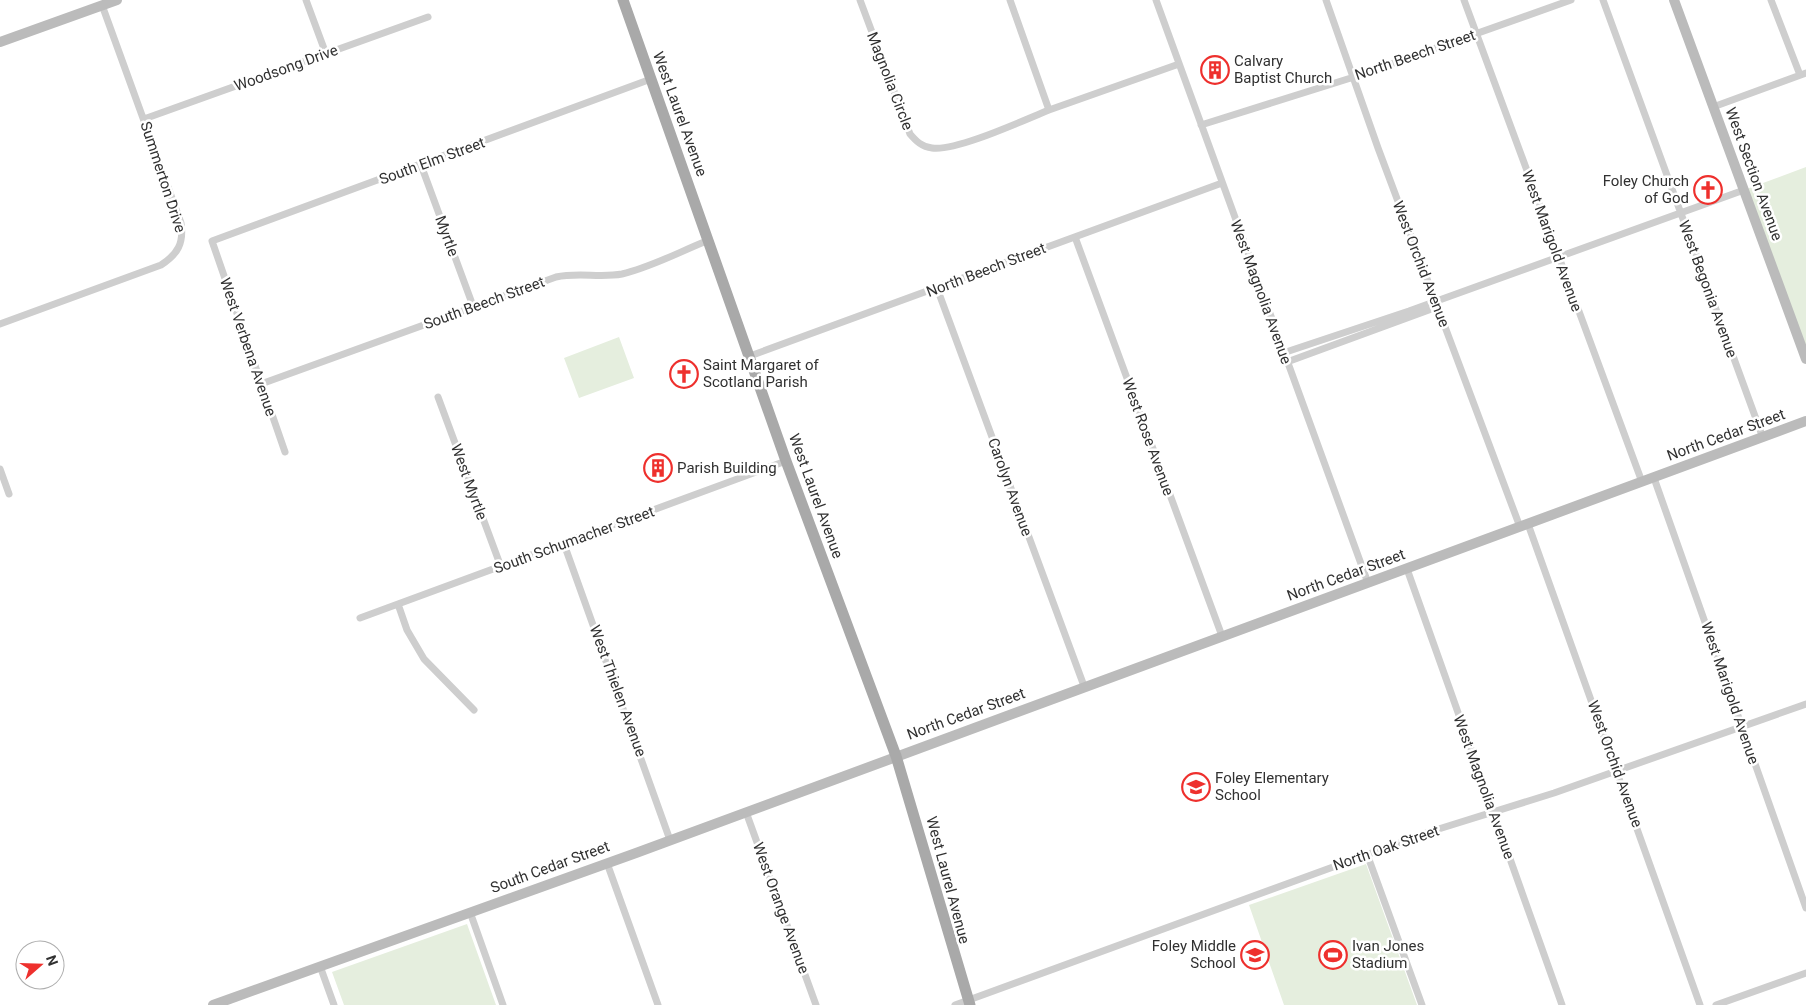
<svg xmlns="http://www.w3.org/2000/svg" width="1806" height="1005" font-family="Roboto,sans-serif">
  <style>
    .green { fill: #e5eede }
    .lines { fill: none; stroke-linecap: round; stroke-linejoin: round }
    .street { stroke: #cecece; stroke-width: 7 }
    .secondary { stroke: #bbb; stroke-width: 10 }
    .primary { stroke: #a9a9a9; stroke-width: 11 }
    .labels { text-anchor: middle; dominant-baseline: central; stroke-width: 5; stroke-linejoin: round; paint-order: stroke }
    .street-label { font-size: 15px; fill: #313131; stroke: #fff }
    .poi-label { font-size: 15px; fill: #313131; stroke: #fff; text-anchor: start }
  </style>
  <rect width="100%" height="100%" fill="#fff"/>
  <path class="green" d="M1806 167V347L1744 190Z
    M619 337 634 378 579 398 564 358Z
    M1366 864 1417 1005H1284L1249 905Z
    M467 924 496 1005H344L332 972Z"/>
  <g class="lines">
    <path class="street" d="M306 0 326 54
      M860 0 910 134C916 141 922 147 932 148 955 152 1024 120 1049 110L1010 0
      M1156 0 1368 583
      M1326 0 1378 148 1520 527
      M1464 0 1642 482
      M1603 0 1763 438
      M1771 0 1800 75
      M1713 107 1806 73
      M1049 110 1179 64
      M144 119 428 17
      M1201 125 1354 77 1571 0
      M421 165 473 306
      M1075 237 1222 636
      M937 288 1084 686
      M0 324 161 265C178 254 184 243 181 223L102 5
      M1283 353 1409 311 1744 190
      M750 356 1222 183
      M1287 362 1437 307
      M261 384 556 277C578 272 600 278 622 274 652 267 681 251 709 240
      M438 397 501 567
      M285 452 212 241 651 79
      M0 469 9 494
      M1654 478 1806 908
      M1528 524 1700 1005
      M564 544 670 840
      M1407 569 1562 1005
      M398 604 407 630 424 659 474 710
      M360 618 786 461
      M746 812 816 1005
      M1367 854 1422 1005
      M607 863 658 1005
      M470 912 503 1005
      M320 966 334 1005
      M955 1005 1429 832 1554 793 1806 704
      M1716 1005 1806 973"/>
    <path class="secondary" d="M1674 0 1806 359
      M0 42 117 0
      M213 1005 636 853 1806 421"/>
    <path class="primary" d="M623 0 786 461 896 756 970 1005"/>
  </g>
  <defs>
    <symbol id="building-ring" viewBox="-11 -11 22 22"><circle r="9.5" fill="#fff" stroke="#ee302d" stroke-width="1.5"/><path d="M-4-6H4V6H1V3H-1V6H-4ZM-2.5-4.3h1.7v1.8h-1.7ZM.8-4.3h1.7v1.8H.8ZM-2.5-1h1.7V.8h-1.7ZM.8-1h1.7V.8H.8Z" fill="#ee302d"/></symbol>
    <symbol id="church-ring" viewBox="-11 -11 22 22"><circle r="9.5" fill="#fff" stroke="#ee302d" stroke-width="1.5"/><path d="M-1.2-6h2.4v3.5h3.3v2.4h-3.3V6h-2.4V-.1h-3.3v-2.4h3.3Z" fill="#ee302d"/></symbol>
    <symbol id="school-ring" viewBox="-11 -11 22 22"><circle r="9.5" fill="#fff" stroke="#ee302d" stroke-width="1.5"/><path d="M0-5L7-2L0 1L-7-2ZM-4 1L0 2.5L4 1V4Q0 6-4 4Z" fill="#ee302d"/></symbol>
    <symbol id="stadium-ring" viewBox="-11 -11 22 22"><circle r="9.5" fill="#fff" stroke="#ee302d" stroke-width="1.5"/><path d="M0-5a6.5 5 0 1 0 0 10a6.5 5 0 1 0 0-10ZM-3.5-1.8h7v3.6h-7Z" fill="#ee302d"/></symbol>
  </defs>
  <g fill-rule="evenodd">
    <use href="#building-ring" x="1199" y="54" width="32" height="32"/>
    <use href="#church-ring" x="1692" y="174" width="32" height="32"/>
    <use href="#church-ring" x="668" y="358" width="32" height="32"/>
    <use href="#building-ring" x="642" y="452" width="32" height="32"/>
    <use href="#school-ring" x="1180" y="771" width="32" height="32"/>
    <use href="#school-ring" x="1239" y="939" width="32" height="32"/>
    <use href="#stadium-ring" x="1317" y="939" width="32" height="32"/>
  </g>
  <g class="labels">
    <g class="street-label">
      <text transform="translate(1415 55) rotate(-19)">North Beech Street</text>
      <text transform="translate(286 68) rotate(-20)">Woodsong Drive</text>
      <text transform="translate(890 81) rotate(69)">Magnolia Circle</text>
      <text transform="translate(680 114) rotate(70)">West Laurel Avenue</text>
      <text transform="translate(432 161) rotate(-20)">South Elm Street</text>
      <text transform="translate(1754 174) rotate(70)">West Section Avenue</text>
      <text transform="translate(163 177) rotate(72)">Summerton Drive</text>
      <text transform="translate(447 236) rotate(70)">Myrtle</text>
      <text transform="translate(1552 241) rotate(70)">West Marigold Avenue</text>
      <text transform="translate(1421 264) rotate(69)">West Orchid Avenue</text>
      <text transform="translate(986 270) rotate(-21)">North Beech Street</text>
      <text transform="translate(1708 289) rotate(70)">West Begonia Avenue</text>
      <text transform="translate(1261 292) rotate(70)">West Magnolia Avenue</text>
      <text transform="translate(484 303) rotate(-20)">South Beech Street</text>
      <text transform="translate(248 347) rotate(71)">West Verbena Avenue</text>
      <text transform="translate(1726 435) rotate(-20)">North Cedar Street</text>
      <text transform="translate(1148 437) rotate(70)">West Rose Avenue</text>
      <text transform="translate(469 482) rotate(70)">West Myrtle</text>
      <text transform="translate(1010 487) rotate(70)">Carolyn Avenue</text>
      <text transform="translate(816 496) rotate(70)">West Laurel Avenue</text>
      <text transform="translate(574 540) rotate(-20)">South Schumacher Street</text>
      <text transform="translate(1346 575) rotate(-20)">North Cedar Street</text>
      <text transform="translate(618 691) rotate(70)">West Thielen Avenue</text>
      <text transform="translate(1730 693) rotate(71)">West Marigold Avenue</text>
      <text transform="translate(966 714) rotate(-20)">North Cedar Street</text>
      <text transform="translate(1615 764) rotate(70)">West Orchid Avenue</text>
      <text transform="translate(1484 787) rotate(70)">West Magnolia Avenue</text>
      <text transform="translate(1386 848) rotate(-19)">North Oak Street</text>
      <text transform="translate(550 867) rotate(-20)">South Cedar Street</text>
      <text transform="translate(948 880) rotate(75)">West Laurel Avenue</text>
      <text transform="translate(781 908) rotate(70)">West Orange Avenue</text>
    </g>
    <g class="poi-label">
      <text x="1234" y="61">Calvary<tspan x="1234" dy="17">Baptist Church</tspan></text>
      <text x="1689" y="181" text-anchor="end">Foley Church<tspan x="1689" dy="17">of God</tspan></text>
      <text x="703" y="365">Saint Margaret of<tspan x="703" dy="17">Scotland Parish</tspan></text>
      <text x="677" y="468">Parish Building</text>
      <text x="1215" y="778">Foley Elementary<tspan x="1215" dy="17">School</tspan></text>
      <text x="1236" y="946" text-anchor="end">Foley Middle<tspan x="1236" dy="17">School</tspan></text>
      <text x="1352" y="946">Ivan Jones<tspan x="1352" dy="17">Stadium</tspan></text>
    </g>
  </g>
  <g transform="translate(40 965) rotate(70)"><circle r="24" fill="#ffffff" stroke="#adadad"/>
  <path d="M0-4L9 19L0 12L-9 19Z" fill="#ee302d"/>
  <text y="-8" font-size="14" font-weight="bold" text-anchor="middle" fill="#313131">N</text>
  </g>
</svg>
